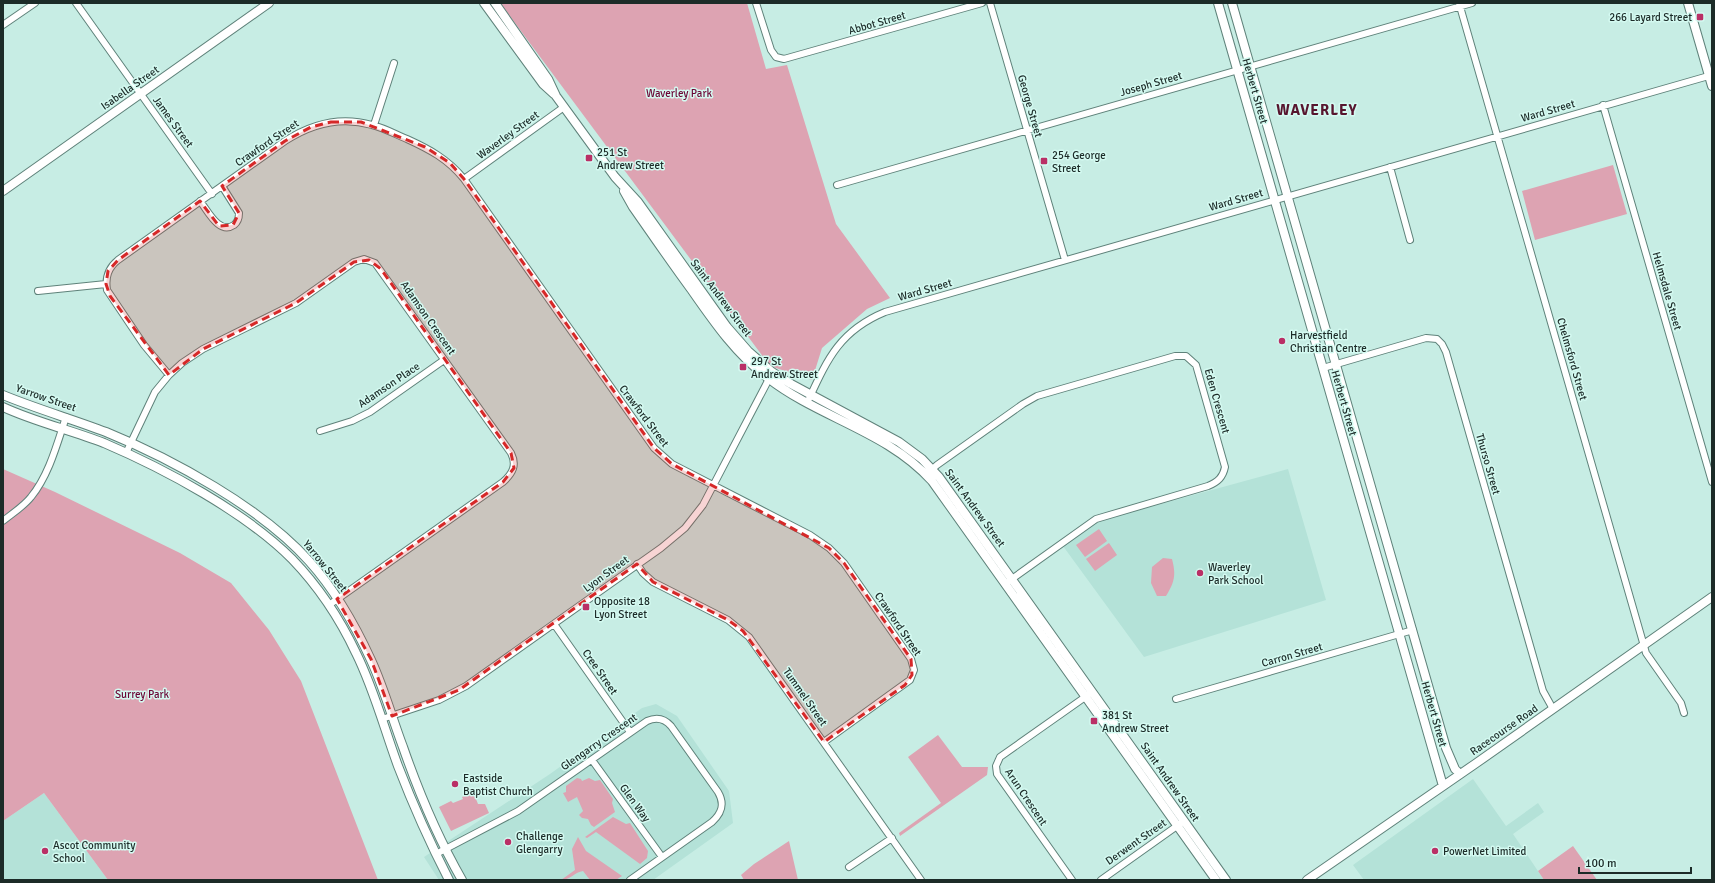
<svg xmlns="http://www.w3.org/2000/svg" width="1715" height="883" font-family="Signika,sans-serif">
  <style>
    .built { fill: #b4e2d8 }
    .green { fill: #dda3b2 }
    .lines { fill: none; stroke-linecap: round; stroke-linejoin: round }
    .street-casing { stroke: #5f827a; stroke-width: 8 }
    .secondary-casing { stroke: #5f827a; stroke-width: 10 }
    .street { stroke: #fff; stroke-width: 6 }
    .secondary { stroke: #fff; stroke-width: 8 }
    .marked { fill: #d62828; fill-opacity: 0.2; stroke: #d62828; stroke-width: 3; stroke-dasharray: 8 5; stroke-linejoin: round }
    .poi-dot { fill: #ba2f66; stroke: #d4faf1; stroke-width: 1.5 }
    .labels { text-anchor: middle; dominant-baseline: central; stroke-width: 3; stroke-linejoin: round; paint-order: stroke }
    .poi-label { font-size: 11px; fill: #1c2b28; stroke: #d4faf1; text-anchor: start }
    .street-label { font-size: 11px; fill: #1c2b28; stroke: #d4faf1 }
    .park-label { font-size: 11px; fill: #6c0535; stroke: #d4faf1 }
    .district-label { font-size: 15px; font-weight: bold; letter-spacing: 1px; fill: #57152e; stroke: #d4faf1 }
  </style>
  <rect width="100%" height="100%" fill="#c7ede4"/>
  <path class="built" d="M1288 469 1326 600 1144 657 1063 546 1099 521Z
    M656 704 677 716 729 791 733 823 653 880H439L424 857 550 774 642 708Z
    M1473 779 1506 826 1538 803 1544 812 1513 834 1544 880H1364L1353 865Z
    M44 793 108 880H3V821Z"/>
  <path class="green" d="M500 3H747L766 69 787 65 836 224 890 298 867 309 822 348 812 380 770 366Z
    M1613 165 1627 214 1535 240 1522 191Z
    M3 469 55 492 180 553 231 583 269 630 301 681 378 880H108L44 793 3 821Z
    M1099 529 1107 541 1085 557 1076 545Z
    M1109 543 1117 555 1095 571 1086 559Z
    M1163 558 1172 559C1176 574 1175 582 1166 596H1157L1151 583 1152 567Z
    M938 735 962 767H988L987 775 900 836 899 833 941 803 908 757Z
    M577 778 581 779 582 781 589 778 595 781 600 780 613 799 612 803 615 812 594 827 591 825 588 819 582 818 579 815 583 811 577 797 568 802 563 793 566 792V786Z
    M472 793 474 794 478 804H485L489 813 451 831 439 807 451 801 453 803 463 799 462 797Z
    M613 817 626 824 630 823 648 851 647 858 640 864 596 832 587 838 585 837Z
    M578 837 586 851 622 876 616 880H590L583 871C575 872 570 880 561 880L575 870 572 849Z
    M789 841 798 880H744L741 875 754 864Z
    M1573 846 1597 880H1544L1538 871Z"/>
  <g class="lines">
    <defs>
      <path id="street" d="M76 3 212 194
        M756 3 771 50 776 57 784 59 982 3
        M990 3 1065 260
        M1459 3 1646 653 1681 703 1684 713
        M3 25 35 3
        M1603 105 1712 482
        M374 125 394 63
        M1390 167 1410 240
        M464 179 564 107
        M837 185 1472 3
        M200 201C208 211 219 235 234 225 238 222 239 218 239 213L222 186
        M38 291 106 284
        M1323 368 1426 338 1437 339 1442 344 1446 352 1543 691 1553 709
        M169 375 144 345 107 290C105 277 108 268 118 260L285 141C311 124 341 116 372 125 384 128 395 134 407 139 429 149 448 159 464 179L654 448 672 464 810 535 829 548 844 563 911 659 914 670 910 680 824 742
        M807 403C827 360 839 331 885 312L1712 75
        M320 431 352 421 370 412 444 360
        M126 453 155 392 169 375 182 363 203 349 296 303 354 262 364 259 375 263 511 453C517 465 513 473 503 482L329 605
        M929 472 937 465 1023 404 1037 396 1175 356H1186L1196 365 1225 467C1223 477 1218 482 1208 486L1096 519 1009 581
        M3 521C13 513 24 506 31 497 49 475 57 444 66 417
        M637 564 643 573 653 582 728 620 749 637 921 880
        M554 624 630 732
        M1176 699 1413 630
        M382 719 439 700 466 686 661 548 685 528 703 505 771 375
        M592 760 662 857
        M436 854 518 811 647 721C656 717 664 718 671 726L718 792C725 804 722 813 712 822L630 880
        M849 867 892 838
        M1072 880 997 774 996 766 1000 757 1088 695
        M1101 880 1184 821"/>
      <path id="secondary" d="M484 3 543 84 554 94
        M495 3 548 79 556 96 564 107 615 177 638 202 727 327 748 351 772 372 791 384 899 442 922 459 939 477 1226 880
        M1218 3 1443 786
        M1232 3 1446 748 1455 769 1460 774
        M1688 3 1712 86
        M3 191 269 3
        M624 191 633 207C652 234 671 262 691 289 714 322 736 354 768 378 819 418 887 431 932 481L1216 880
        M3 395C37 409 72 419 106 432 172 459 262 508 309 561 335 590 355 625 371 660 384 688 392 718 403 747 419 793 438 838 462 880
        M3 407C35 422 71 430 104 443 165 469 245 512 292 559 318 586 340 619 356 653 374 689 384 728 398 766 413 805 430 843 449 880
        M1307 880 1475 764 1712 597"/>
    </defs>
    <use href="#street" class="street-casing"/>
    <use href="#secondary" class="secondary-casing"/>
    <use href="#street" class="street"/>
    <use href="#secondary" class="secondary"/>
  </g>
  <path class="marked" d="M331 122H361L425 147 450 163 464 179 654 448 672 464 829 548 844 563 911 659 912 675 905 685 824 742 743 631 728 620 653 582 637 564 459 690 392 716 371 659 337 599 503 482 514 468 511 453 381 269 369 260 354 262 296 303 203 349 169 375 110 296 106 284 108 271 118 260 200 201 219 226 233 225 239 213 222 186 285 141 311 127Z"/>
  <g class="poi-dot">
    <rect x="1696" y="13" width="8" height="8" rx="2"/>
    <rect x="585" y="154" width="8" height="8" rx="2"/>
    <rect x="1040" y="157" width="8" height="8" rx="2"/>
    <circle cx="1282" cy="341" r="4"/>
    <rect x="739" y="363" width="8" height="8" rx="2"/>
    <circle cx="1200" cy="573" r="4"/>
    <rect x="582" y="603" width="8" height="8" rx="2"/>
    <rect x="1090" y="717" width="8" height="8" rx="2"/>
    <circle cx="455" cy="784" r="4"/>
    <circle cx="508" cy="842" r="4"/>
    <circle cx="45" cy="851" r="4"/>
    <circle cx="1435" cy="851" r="4"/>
  </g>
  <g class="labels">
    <g class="poi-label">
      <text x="1692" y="17" text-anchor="end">266 Layard Street</text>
      <text x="597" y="152">251 St<tspan x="597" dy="13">Andrew Street</tspan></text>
      <text x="1052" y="155">254 George<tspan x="1052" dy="13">Street</tspan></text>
      <text x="1290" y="335">Harvestfield<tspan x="1290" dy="13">Christian Centre</tspan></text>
      <text x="751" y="361">297 St<tspan x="751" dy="13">Andrew Street</tspan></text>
      <text x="1208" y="567">Waverley<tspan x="1208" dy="13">Park School</tspan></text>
      <text x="594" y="601">Opposite 18<tspan x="594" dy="13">Lyon Street</tspan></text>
      <text x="1102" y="715">381 St<tspan x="1102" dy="13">Andrew Street</tspan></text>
      <text x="463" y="778">Eastside<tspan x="463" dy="13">Baptist Church</tspan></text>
      <text x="516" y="836">Challenge<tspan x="516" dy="13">Glengarry</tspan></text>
      <text x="53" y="845">Ascot Community<tspan x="53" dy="13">School</tspan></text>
      <text x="1443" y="851">PowerNet Limited</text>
    </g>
    <g class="street-label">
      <text transform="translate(877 23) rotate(-16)">Abbot Street</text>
      <text transform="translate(1151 84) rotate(-16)">Joseph Street</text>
      <text transform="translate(130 88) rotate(-35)">Isabella Street</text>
      <text transform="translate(1255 91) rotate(74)">Herbert Street</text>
      <text transform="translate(1030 106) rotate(74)">George Street</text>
      <text transform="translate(1548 111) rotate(-16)">Ward Street</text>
      <text transform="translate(173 122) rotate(54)">James Street</text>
      <text transform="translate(508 135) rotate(-36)">Waverley Street</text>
      <text transform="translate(267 143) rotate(-34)">Crawford Street</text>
      <text transform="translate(1236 200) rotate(-16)">Ward Street</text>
      <text transform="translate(925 290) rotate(-16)">Ward Street</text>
      <text transform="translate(1667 291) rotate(74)">Helmsdale Street</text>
      <text transform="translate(721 298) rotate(53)">Saint Andrew Street</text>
      <text transform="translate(428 318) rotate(55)">Adamson Crescent</text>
      <text transform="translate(1572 359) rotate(74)">Chelmsford Street</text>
      <text transform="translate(389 385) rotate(-34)">Adamson Place</text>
      <text transform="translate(46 398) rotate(19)">Yarrow Street</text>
      <text transform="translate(1217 401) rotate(74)">Eden Crescent</text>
      <text transform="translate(1344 403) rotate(74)">Herbert Street</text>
      <text transform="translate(644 416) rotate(53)">Crawford Street</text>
      <text transform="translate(1488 464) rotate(74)">Thurso Street</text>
      <text transform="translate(975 508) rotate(54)">Saint Andrew Street</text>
      <text transform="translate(325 566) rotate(51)">Yarrow Street</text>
      <text transform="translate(606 574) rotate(-36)">Lyon Street</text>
      <text transform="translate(898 624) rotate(56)">Crawford Street</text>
      <text transform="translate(1292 655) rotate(-16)">Carron Street</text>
      <text transform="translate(600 672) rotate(55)">Cree Street</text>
      <text transform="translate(805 697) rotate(55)">Tummel Street</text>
      <text transform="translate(1434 714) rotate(74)">Herbert Street</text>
      <text transform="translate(1504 730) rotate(-35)">Racecourse Road</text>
      <text transform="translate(599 742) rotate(-35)">Glengarry Crescent</text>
      <text transform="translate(1170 782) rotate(55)">Saint Andrew Street</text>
      <text transform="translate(1026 797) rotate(56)">Arun Crescent</text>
      <text transform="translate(635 803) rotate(54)">Glen Way</text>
      <text transform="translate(1136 842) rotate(-35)">Derwent Street</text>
    </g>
    <g class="park-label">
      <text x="679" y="93">Waverley Park</text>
      <text x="142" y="694">Surrey Park</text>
    </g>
    <g class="district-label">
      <text x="1317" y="110">WAVERLEY</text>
    </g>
  </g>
  <rect width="1715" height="883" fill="none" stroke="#1c2b28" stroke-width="8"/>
  <path d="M1579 867v6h112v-6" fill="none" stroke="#1c2b28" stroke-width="2"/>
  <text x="1585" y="867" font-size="12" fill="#1c2b28" stroke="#d4faf1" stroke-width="3" paint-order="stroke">100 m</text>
</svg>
